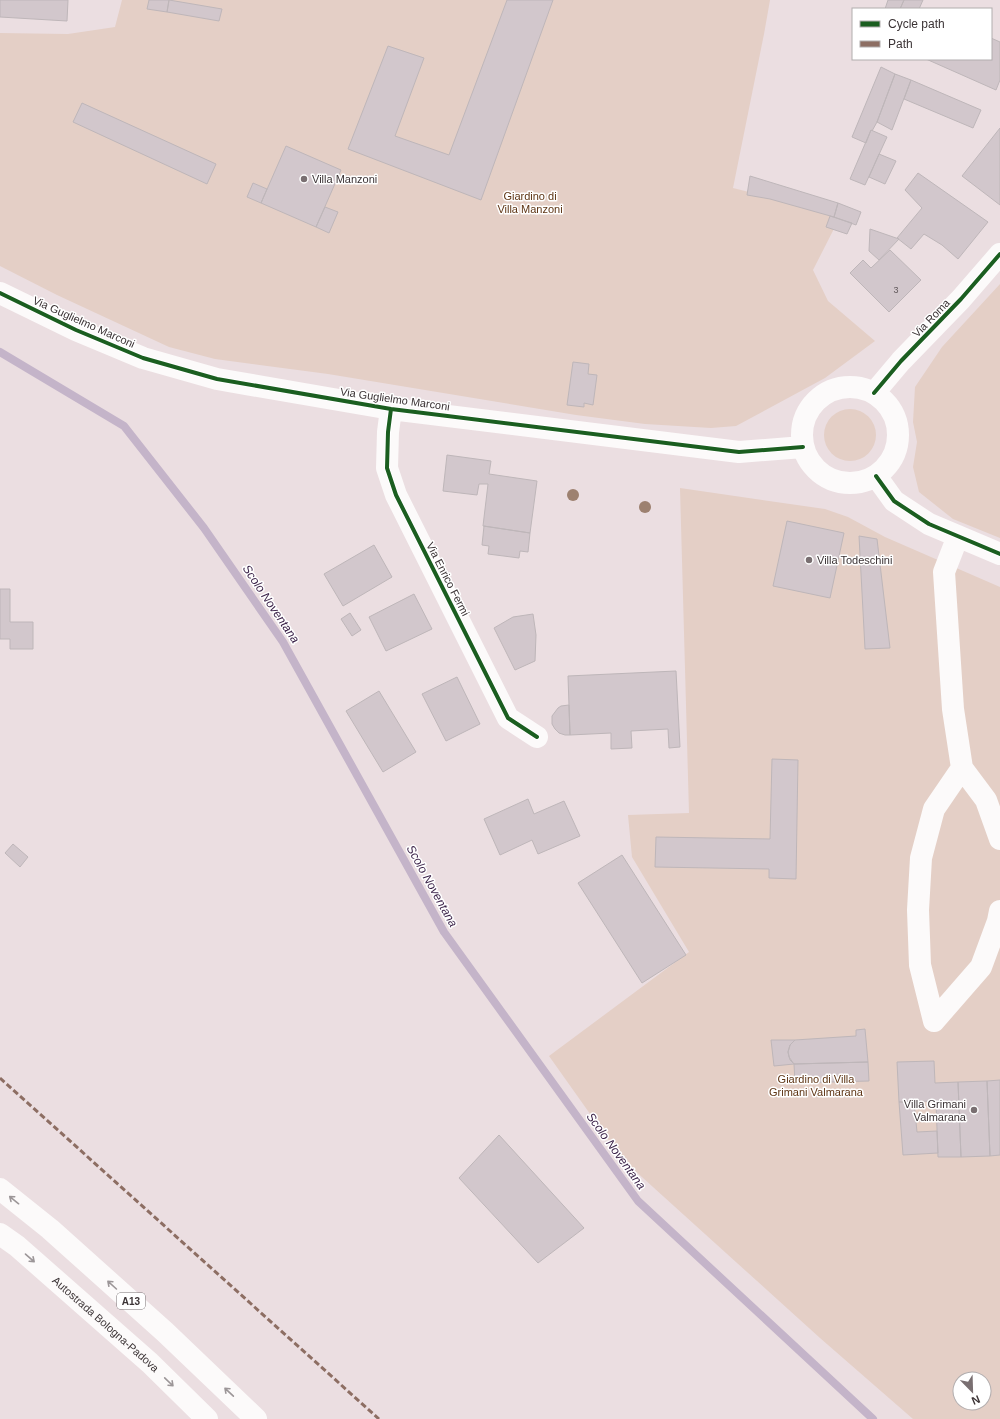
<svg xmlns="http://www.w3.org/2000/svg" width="1000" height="1419" font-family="Helvetica,sans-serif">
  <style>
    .green { fill: #e4cfc6; fill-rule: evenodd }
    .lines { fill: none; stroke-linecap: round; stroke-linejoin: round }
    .stream { stroke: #c4b4c9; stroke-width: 8 }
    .building { fill: #d2c7cc; stroke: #beb6b9 }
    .minor { stroke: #fcfafa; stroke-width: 22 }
    .highway { stroke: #fcfafa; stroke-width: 22 }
    .quiet { stroke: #8d6e63; stroke-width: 3; stroke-dasharray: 6 3; stroke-linecap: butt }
    .cycleway-casing { stroke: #fff; stroke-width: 6 }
    .cycleway { stroke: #1b5e20; stroke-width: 4 }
    .tree { fill: #9d8170 }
    .oneway { stroke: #9c9698 }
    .poi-dot { fill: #796f71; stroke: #fff; stroke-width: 1.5 }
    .labels { text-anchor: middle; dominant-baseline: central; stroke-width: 3; stroke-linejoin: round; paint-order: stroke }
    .number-label { font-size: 9px; fill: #625a5c }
    .shield { fill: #fff; stroke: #767072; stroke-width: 1 }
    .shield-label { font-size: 10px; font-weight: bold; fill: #3b3335 }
    .poi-label { font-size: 11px; fill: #3b3335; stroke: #fff; text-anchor: start }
    .park-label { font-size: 11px; fill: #5e3514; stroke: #fff }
    .street-label { font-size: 11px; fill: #3b3335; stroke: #fff }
    .water-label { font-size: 12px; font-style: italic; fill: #381f46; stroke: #fff }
  </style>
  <rect width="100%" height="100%" fill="#ebdee1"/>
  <path class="green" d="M122 0H770L764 34 733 188 841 215 813 270 828 301 875 341 825 378 736 426 711 428 645 424 576 415 328 374 215 359 169 347 57 295 0 266V33L68 34 115 27Z
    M1000 284V538L953 519 919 492 913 467 917 442 913 422 915 387 942 347Z
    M824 435a26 26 0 1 1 52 0a26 26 0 1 1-52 0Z
    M680 488 825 509 848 517 885 537 1000 587V1419H913L820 1338 622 1159 549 1056 689 952 632 857 628 815 689 813ZM960 1379H984V1403H960Z"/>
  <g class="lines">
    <path class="stream" d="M0 352 124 426 204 528 283 642 444 932 638 1201 873 1419"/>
  </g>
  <path class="building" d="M0 0H68L67 21 0 17Z
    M149 0H169L167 12 147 9Z
    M169 0 222 9 219 21 167 12Z
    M507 0H553L481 200 348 149 388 46 424 58 395 136 449 155Z
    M888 0H904L900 9H885Z
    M904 0H923L919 9H900Z
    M991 38 1000 42V80L996 90 926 59H991Z
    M881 67 895 74 877 122 872 131 871 130 866 143 852 137Z
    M895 74 911 80 892 130 877 122Z
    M911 80 981 110 973 128 904 99Z
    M82 103 216 164 207 184 73 122Z
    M1000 128V205L962 176Z
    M871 130 887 137 865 185 850 179Z
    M286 146 341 170 316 227 261 203Z
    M879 154 896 161 885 184 869 177Z
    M918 173 988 222 958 259 942 245 924 234 911 249 897 238 922 208 905 190Z
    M750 176 838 203 834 217 770 199 747 195Z
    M253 183 267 189 261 203 247 197Z
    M838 203 861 212 856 225 834 217Z
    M325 207 338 212 329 233 316 227Z
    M830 216 852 223 847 234 826 227Z
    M870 229 899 239 879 260 869 251Z
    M890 250 921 280 889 312 850 273 863 260 871 268Z
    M573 362 589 364 588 374 597 375 593 405 584 403V407L567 405Z
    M447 455 491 461 489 474 537 481 530 533 483 526 488 484H479L477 495 443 491Z
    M787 521 844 533 830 598 773 586Z
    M484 526 530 533 528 552 520 551 519 558 488 554 489 546 482 545Z
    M859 536 877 539 890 648 865 649Z
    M374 545 392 577 343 606 324 574Z
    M0 589H10V622H33V649H10V639H0Z
    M414 594 432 629 386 651 369 617Z
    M350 613 361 630 352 636 341 619Z
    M533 614 536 635 535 661 515 670 494 628 513 617Z
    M676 671 680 747 669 748 668 729 631 731 632 748 611 749V733L570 735 568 676Z
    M457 677 480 724 446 741 422 694Z
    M379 691 416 752 383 772 346 711Z
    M569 705 570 735H565L559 733 555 729 552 724V716L558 708 561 706Z
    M772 759 798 760 796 879 769 878V869L655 867 656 837 770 839Z
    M528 799 534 814 564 801 580 836 538 854 532 840 500 855 484 819Z
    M13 844 28 857 20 867 5 853Z
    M622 855 686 955 642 983 578 883Z
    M865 1029 868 1062 794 1064 789 1057 788 1052 790 1045 795 1040 856 1036V1030Z
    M771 1040H795L790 1045 788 1052 790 1060 794 1064 774 1066Z
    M934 1061 935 1083 958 1082 961 1157H938L936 1101 899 1102 897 1062Z
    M868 1062 869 1081 795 1083 794 1064Z
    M1000 1080V1155L990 1156 987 1081Z
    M987 1081 990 1156 961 1157 958 1082Z
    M899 1102H914L917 1132 937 1131 938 1153 903 1155Z
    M499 1135 584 1228 538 1263 459 1178Z"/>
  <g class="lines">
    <path class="minor" d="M0 293 76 330 143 358 217 379 391 409 739 452 803 447
      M802 435a48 48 0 1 1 96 0a48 48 0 1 1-96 0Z
      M874 393 901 361 961 299 1000 254
      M391 409 388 432 387 468 396 495 508 718 537 737
      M876 476 894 501 929 524 1000 554
      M958 536 944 572 953 709 962 768 986 800 1000 839
      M934 1021 920 965 918 910 921 858 934 809 962 768
      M934 1021 981 967 998 921 1000 911"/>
    <g class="highway">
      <path d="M0 1189 50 1229 165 1332 256 1419"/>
      <path id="s1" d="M0 1234 17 1246 150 1363 207 1419"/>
    </g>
    <path class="quiet" d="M0 1078 379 1419"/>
    <defs>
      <path id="cycleway" d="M0 293 76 330 143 358 217 379 391 409 739 452 803 447
        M874 393 901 361 961 299 1000 254
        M391 409 388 432 387 468 396 495 508 718 537 737
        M876 476 894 501 929 524 1000 554"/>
    </defs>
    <use href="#cycleway" class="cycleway-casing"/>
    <use href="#cycleway" class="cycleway"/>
  </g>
  <g class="tree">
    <circle cx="573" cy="495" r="6"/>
    <circle cx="645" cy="507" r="6"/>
  </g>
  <defs><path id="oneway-shaft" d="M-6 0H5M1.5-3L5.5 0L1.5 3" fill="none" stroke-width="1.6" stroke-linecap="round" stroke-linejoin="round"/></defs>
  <g class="oneway">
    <use href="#oneway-shaft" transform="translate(14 1200) rotate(-141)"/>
    <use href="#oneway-shaft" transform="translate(30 1258) rotate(41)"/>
    <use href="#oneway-shaft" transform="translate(112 1285) rotate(-138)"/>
    <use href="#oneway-shaft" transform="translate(169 1382) rotate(44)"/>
    <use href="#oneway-shaft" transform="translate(229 1392) rotate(-137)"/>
  </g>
  <g class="poi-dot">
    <circle cx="304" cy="179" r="4"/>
    <circle cx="809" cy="560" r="4"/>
    <circle cx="974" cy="1110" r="4"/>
  </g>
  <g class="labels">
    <g class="number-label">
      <text x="896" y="290">3</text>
    </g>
    <rect class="shield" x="117" y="1293" width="28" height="16" rx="3"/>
    <g class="shield-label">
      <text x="131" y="1301">A13</text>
    </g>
    <g class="poi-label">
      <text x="312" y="179">Villa Manzoni</text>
      <text x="817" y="560">Villa Todeschini</text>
      <text x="966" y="1104" text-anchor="end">Villa Grimani<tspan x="966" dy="13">Valmarana</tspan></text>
    </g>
    <g class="park-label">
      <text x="530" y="196">Giardino di<tspan x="530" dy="13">Villa Manzoni</tspan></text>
      <text x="816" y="1079">Giardino di Villa<tspan x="816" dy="13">Grimani Valmarana</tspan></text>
    </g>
    <g class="street-label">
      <text transform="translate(931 318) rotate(-46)">Via Roma</text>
      <text transform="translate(84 322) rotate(24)">Via Guglielmo Marconi</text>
      <text transform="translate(395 399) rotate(8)">Via Guglielmo Marconi</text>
      <text transform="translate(448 579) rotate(63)">Via Enrico Fermi</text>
      <text stroke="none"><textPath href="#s1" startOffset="139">Autostrada Bologna-Padova</textPath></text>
    </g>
    <g class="water-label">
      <text transform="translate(271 604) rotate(56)">Scolo Noventana</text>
      <text transform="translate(432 886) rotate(61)">Scolo Noventana</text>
      <text transform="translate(616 1151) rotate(54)">Scolo Noventana</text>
    </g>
  </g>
  <rect x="852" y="8" width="140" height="52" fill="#ffffff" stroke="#b1adae"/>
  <rect x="860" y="21" width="20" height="6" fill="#1b5e20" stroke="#b1adae"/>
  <text x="888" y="28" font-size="12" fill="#3b3335">Cycle path</text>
  <rect x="860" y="41" width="20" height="6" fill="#8d6e63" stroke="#b1adae"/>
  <text x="888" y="48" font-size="12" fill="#3b3335">Path</text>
  <g transform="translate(972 1391) rotate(157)"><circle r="19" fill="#ffffff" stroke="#b1adae"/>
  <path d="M0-3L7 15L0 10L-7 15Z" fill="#796f71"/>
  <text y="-6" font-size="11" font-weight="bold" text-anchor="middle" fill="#3b3335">N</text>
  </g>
</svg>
